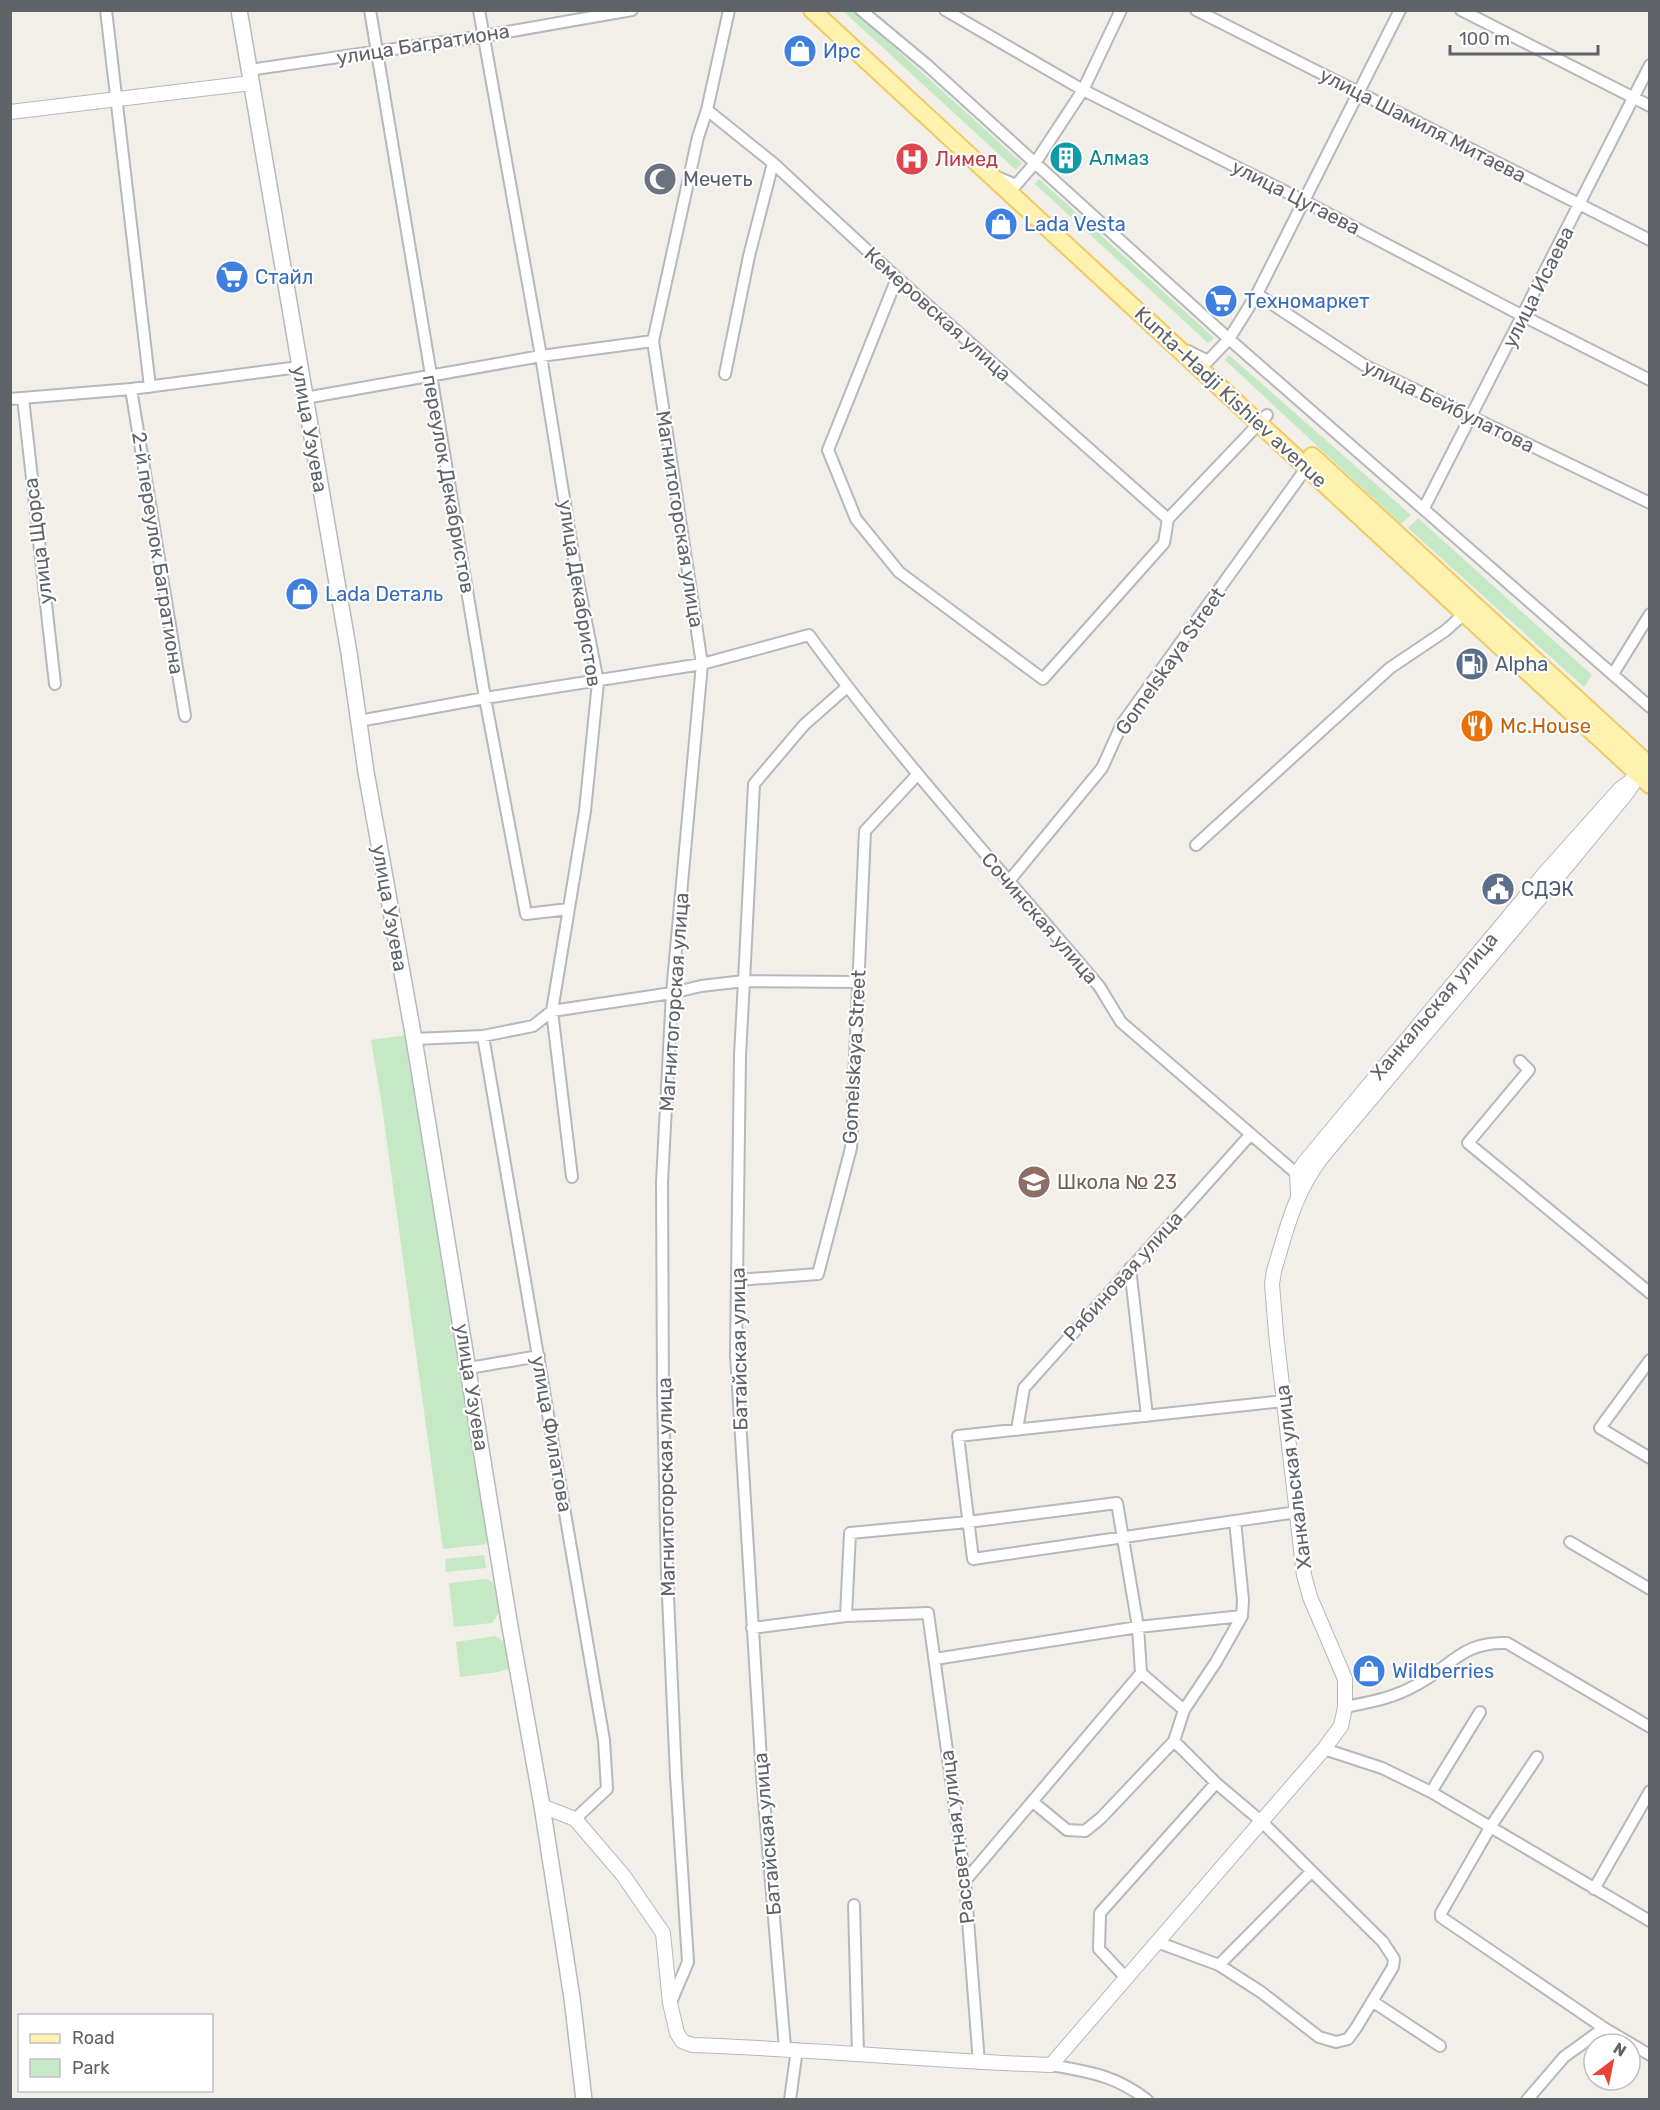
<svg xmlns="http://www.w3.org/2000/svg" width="1660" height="2110" font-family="Rubik,sans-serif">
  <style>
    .green { fill: #c5e8c5 }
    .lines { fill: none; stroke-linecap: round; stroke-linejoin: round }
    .minor-casing { stroke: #b5b8bc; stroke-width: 14 }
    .tertiary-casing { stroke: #b5b8bc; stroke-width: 16 }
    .secondary-casing { stroke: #b6babf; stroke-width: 18 }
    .primary-casing { stroke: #f2c960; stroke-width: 20 }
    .minor { stroke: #fff; stroke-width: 10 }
    .tertiary { stroke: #fff; stroke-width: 14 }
    .secondary { stroke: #fff; stroke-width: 15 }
    .primary { stroke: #fff2af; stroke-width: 16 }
    .labels { text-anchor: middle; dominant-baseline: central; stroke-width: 4.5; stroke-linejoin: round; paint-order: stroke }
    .street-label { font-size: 20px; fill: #5f6368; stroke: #fff }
    .shop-label { font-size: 20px; fill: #366cbe; stroke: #fff; text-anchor: start }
    .culture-label { font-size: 20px; fill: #0d838f; stroke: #fff; text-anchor: start }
    .health-label { font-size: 20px; fill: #be3a42; stroke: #fff; text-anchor: start }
    .worship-label { font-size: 20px; fill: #5b616d; stroke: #fff; text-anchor: start }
    .service-label { font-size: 20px; fill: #4e5e75; stroke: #fff; text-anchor: start }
    .food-label { font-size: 20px; fill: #c56008; stroke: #fff; text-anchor: start }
    .education-label { font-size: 20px; fill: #785e54; stroke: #fff; text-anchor: start }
  </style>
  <rect width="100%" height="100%" fill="#f1efe8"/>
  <path class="green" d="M843 11H854L1022 163 1016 170Z
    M1039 179 1214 338 1208 343 1035 184Z
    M1229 355 1411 515 1401 524 1225 360Z
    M1418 518 1592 675 1584 687 1408 528Z
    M407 1035 491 1529 486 1544 480 1545 443 1549 381 1099 371 1040Z
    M484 1555 486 1568 446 1572 445 1559Z
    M487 1579 496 1585 500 1611 492 1623 454 1627 449 1583Z
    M495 1636 511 1647 513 1667 498 1672 460 1677 456 1642Z"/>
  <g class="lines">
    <defs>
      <path id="minor" d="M106 10 150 387
        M370 10 485 698 526 914 569 909
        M479 10 541 356 574 560 598 682 585 811 552 1011 572 1177
        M861 10 927 65 1229 339 1650 707
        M945 10 1083 90 1304 201 1523 316 1650 380
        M1196 10 1650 240
        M1461 10 1650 106
        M249 70 484 36 632 10
        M707 110 773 163 897 278 1168 519
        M997 177 1016 185 1035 163 1083 90 1121 10
        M897 278 828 450 856 519 899 572 1043 679 1164 543 1168 519 1267 415
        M1257 294 1364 365 1650 503
        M1188 351 1208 361 1229 339 1257 294 1400 10
        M725 374 749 256 773 163
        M131 389 185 716
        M23 398 55 684
        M305 398 541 356 653 341
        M10 399 131 389 299 367
        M1424 508 1650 65
        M1613 674 1650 614
        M359 721 485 698 702 664 809 635C898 758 1001 870 1099 986L1121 1022 1297 1174
        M1196 845 1390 668 1445 631 1464 614 1468 616
        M1009 881 1102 768 1122 724 1307 467
        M483 1036 604 1740 607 1789 575 1819
        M414 1039 483 1036 533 1026 552 1011 672 993 701 986 744 981 858 982
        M1520 1061 1529 1070 1468 1143 1650 1293
        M1130 1268 1147 1416
        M737 1280 818 1274 851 1148 865 831 917 775
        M1650 1360 1600 1428 1650 1458
        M469 1368 539 1356
        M1284 1401 958 1436 973 1559 1297 1512
        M1017 1430 1024 1388 1251 1134
        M1570 1542 1650 1589
        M846 1616 850 1533 968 1522 1117 1503 1138 1627 1141 1673 1184 1710
        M752 1628 846 1616 928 1613 965 1881 979 2063
        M935 1659 1138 1627 1242 1616
        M1345 1707C1370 1702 1394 1698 1416 1685 1451 1667 1462 1641 1507 1643L1650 1727
        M1324 1749 1382 1768 1431 1792 1650 1921
        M1537 1757 1491 1826 1441 1913V1917L1604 2028 1650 2055
        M1431 1792 1480 1712
        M1033 1802 1067 1830 1085 1831 1101 1818 1174 1741 1184 1710 1216 1662 1242 1616 1243 1600 1235 1521
        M965 1881 1141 1673
        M1594 1889 1650 1791
        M854 1905 858 2054
        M1157 1942 1219 1965 1261 1992 1319 2037 1336 2042 1348 2039 1356 2028 1393 1967 1394 1959 1383 1942 1261 1821 1216 1783 1174 1741
        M1219 1965 1311 1872
        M1126 1978 1099 1949 1100 1913 1216 1783
        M1372 2001 1440 2046
        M671 2002 688 1962 676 1776 667 1573 663 1392 662 1182 672 993 702 664 653 341 698 137 707 110 729 10
        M785 2048 762 1776 736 1355 740 1055 744 981 754 784 804 725 847 687
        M1051 2065C1089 2072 1115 2075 1147 2100
        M790 2100 797 2049
        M1527 2100 1564 2057 1604 2028"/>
      <path id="tertiary" d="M10 112 251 83
        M542 1806 575 1819 623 1875 663 1933 670 2003 677 2033 682 2041 692 2045C812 2049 931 2061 1051 2065L1324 1749 1341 1726 1345 1707V1679L1310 1597 1304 1575 1276 1333 1272 1284 1274 1271C1287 1228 1294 1194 1322 1157L1571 861 1626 794 1639 775 1620 789 1545 873 1304 1163 1297 1174 1298 1195"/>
      <path id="secondary" d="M239 10 349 653 366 772 414 1039 510 1627 542 1806 572 1998 584 2100"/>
      <path id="primary" d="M812 10 1650 785
        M1312 456 1650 766"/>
    </defs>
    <use href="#minor" class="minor-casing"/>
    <use href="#tertiary" class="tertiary-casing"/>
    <use href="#secondary" class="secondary-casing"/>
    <use href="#primary" class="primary-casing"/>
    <use href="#minor" class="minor"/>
    <use href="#tertiary" class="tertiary"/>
    <use href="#secondary" class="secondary"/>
    <use href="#primary" class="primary"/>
  </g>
  <defs>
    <symbol id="shop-disc" viewBox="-11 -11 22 22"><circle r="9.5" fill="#3f7fe0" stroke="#fff"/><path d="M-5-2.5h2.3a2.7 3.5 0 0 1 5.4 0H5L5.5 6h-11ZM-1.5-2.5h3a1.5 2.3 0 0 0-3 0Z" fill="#fff"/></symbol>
    <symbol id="building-disc" viewBox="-11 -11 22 22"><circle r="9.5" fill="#0f9aa8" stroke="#fff"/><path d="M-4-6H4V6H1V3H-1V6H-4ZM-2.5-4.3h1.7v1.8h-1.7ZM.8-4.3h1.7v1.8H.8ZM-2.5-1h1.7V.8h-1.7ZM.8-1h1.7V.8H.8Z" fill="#fff"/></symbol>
    <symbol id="hospital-disc" viewBox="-11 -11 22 22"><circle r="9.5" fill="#e0444e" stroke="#fff"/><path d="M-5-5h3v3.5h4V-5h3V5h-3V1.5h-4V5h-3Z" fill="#fff"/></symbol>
    <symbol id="mosque-disc" viewBox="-11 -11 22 22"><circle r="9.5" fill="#6b7280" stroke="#fff"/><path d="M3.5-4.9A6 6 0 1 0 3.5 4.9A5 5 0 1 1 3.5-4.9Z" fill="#fff"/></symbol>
    <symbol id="supermarket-disc" viewBox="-11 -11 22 22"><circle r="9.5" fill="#3f7fe0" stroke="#fff"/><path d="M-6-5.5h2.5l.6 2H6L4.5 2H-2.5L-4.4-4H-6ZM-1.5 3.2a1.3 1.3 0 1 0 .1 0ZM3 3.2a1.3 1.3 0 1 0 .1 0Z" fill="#fff"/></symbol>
    <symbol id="fuel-disc" viewBox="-11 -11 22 22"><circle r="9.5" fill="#5c6f8a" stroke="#fff"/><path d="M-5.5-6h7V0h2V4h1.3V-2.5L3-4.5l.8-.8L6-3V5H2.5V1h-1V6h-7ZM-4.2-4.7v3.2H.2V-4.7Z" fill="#fff"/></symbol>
    <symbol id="restaurant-disc" viewBox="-11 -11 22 22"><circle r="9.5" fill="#e8710a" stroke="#fff"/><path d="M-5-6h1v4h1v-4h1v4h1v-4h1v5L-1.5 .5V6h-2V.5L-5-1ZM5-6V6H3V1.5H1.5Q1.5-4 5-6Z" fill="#fff"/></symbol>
    <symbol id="civic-disc" viewBox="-11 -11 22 22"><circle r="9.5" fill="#5c6f8a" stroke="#fff"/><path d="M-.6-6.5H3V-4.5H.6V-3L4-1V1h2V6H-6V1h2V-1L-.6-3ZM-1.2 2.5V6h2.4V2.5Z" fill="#fff"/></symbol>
    <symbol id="school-disc" viewBox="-11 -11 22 22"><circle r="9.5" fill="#8d6e63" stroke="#fff"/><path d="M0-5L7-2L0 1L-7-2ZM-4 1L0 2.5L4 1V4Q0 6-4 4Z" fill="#fff"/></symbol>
  </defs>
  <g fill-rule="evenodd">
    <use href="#shop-disc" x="781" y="32" width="38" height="38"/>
    <use href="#building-disc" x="1047" y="139" width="38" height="38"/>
    <use href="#hospital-disc" x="893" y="140" width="38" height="38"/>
    <use href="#mosque-disc" x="641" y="160" width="38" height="38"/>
    <use href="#shop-disc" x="982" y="205" width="38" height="38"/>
    <use href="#supermarket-disc" x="213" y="258" width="38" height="38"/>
    <use href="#supermarket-disc" x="1202" y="282" width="38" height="38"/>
    <use href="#shop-disc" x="283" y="575" width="38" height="38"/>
    <use href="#fuel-disc" x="1453" y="645" width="38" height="38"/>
    <use href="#restaurant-disc" x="1458" y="707" width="38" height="38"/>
    <use href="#civic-disc" x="1479" y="870" width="38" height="38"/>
    <use href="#school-disc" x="1015" y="1163" width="38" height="38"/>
    <use href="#shop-disc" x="1350" y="1652" width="38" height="38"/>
  </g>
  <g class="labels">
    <g class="street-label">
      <text transform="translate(423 44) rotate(-9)">улица Багратиона</text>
      <text transform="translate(1423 125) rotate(27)">улица Шамиля Митаева</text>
      <text transform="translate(1296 197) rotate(27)">улица Цугаева</text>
      <text transform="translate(1538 287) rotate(-63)">улица Исаева</text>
      <text transform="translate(938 314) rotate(42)">Кемеровская улица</text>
      <text transform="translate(1231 397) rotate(43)">Kunta-Hadji Kishiev avenue</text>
      <text transform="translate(1449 406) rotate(26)">улица Бейбулатова</text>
      <text transform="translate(310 429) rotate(80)">улица Узуева</text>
      <text transform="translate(449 484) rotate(80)">переулок Декабристов</text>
      <text transform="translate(680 519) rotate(81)">Магнитогорская улица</text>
      <text transform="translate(38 541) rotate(-97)">улица Щорса</text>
      <text transform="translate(158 553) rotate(81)">2-й переулок Багратиона</text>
      <text transform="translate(580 593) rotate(81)">улица Декабристов</text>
      <text transform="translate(1170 661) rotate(-55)">Gomelskaya Street</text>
      <text transform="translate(390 908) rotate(80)">улица Узуева</text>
      <text transform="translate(1040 918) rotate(49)">Сочинская улица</text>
      <text transform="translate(674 1002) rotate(-86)">Магнитогорская улица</text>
      <text transform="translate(1434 1006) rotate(-50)">Ханкальская улица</text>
      <text transform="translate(854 1057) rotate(-87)">Gomelskaya Street</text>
      <text transform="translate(1123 1276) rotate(-48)">Рябиновая улица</text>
      <text transform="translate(739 1349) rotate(-91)">Батайская улица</text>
      <text transform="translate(472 1387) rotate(81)">улица Узуева</text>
      <text transform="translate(552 1434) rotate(80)">улица Филатова</text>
      <text transform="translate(1293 1477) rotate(-97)">Ханкальская улица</text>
      <text transform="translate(666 1487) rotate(-91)">Магнитогорская улица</text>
      <text transform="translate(767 1834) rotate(-95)">Батайская улица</text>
      <text transform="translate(957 1837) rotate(-97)">Рассветная улица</text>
    </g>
    <g class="shop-label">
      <text x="823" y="51">Ирс</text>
      <text x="1024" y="224">Lada Vesta</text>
      <text x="255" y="277">Стайл</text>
      <text x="1244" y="301">Техномаркет</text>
      <text x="325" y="594">Lada Dеталь</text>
      <text x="1392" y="1671">Wildberries</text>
    </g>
    <g class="culture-label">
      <text x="1089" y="158">Алмаз</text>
    </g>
    <g class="health-label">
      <text x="935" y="159">Лимед</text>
    </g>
    <g class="worship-label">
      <text x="683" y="179">Мечеть</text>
    </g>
    <g class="service-label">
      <text x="1495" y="664">Alpha</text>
      <text x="1521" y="889">СДЭК</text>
    </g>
    <g class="food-label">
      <text x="1500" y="726">Mc.House</text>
    </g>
    <g class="education-label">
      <text x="1057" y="1182">Школа № 23</text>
    </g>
  </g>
  <rect width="1660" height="2110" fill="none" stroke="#5f6368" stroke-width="24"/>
  <rect x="18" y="2014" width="195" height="78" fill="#ffffff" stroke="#bfc1c3" stroke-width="1.5"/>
  <rect x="30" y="2034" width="30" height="9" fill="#fff2af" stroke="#bfc1c3" stroke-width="1.5"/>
  <text x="72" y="2044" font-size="18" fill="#5f6368">Road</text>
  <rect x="30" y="2059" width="30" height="18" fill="#c5e8c5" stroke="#bfc1c3" stroke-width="1.5"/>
  <text x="72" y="2074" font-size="18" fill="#5f6368">Park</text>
  <g transform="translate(1612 2062) rotate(32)"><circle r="28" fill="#ffffff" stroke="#bfc1c3" stroke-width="1.5"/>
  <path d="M0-4.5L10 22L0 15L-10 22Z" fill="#ea4335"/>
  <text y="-9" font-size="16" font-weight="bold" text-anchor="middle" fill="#5f6368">N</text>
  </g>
  <path d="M1450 45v9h148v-9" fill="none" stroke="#5f6368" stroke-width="3"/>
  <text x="1459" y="45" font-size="18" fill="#5f6368" stroke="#ffffff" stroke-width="4.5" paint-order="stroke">100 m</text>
</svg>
